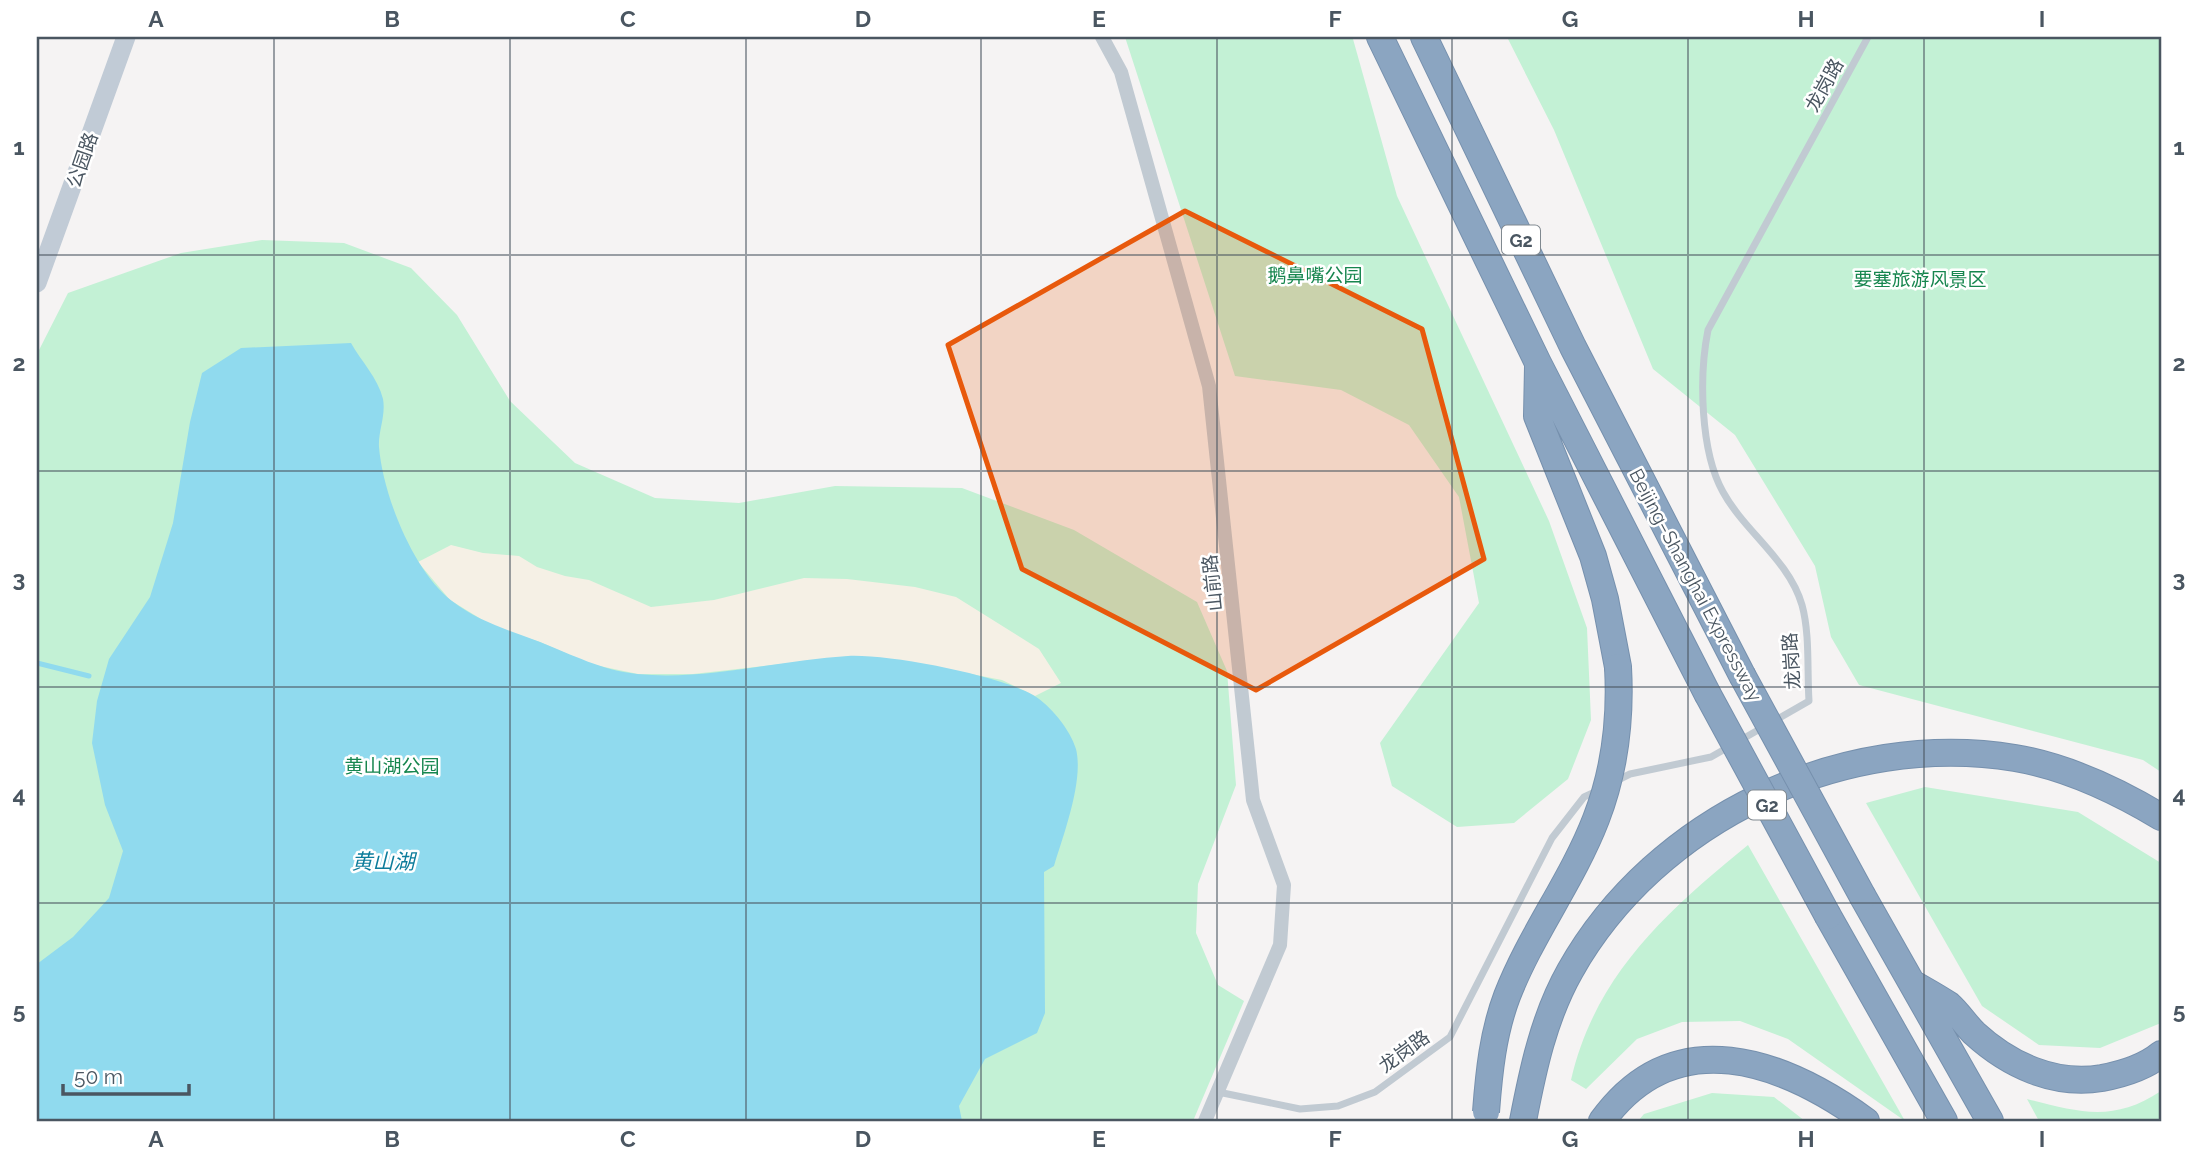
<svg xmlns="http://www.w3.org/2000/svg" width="2198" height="1158" font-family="Raleway,'Noto Sans SC',sans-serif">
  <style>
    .green { fill: #c3f1d5 }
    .sand { fill: #f5f0e5 }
    .water { fill: #90daee }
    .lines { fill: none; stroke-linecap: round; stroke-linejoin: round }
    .stream { stroke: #90daee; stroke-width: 5 }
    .highway-casing { stroke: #7690ad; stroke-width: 28 }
    .lane { stroke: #c1cad2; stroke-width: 7 }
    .street { stroke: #c1cad2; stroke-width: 14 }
    .secondary { stroke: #c1cbd6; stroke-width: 19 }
    .highway { stroke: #8ba5c1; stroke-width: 26 }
    .highway-bridge-casing { stroke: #7690ad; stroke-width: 28; stroke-linecap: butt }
    .highway-bridge { stroke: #8ba5c1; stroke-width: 26 }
    .marked { fill: #e8590c; fill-opacity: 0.2; stroke: #e8590c; stroke-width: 5; stroke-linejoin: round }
    .grid { fill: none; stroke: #4a5661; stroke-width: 2; stroke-opacity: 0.55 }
    .labels { text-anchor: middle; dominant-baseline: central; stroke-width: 5; stroke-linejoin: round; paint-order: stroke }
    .shield { fill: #fff; stroke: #808990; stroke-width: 2 }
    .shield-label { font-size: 18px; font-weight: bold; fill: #4a5661 }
    .street-label { font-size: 19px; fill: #4a5661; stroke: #fff }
    .park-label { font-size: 19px; fill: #17864f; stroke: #fff }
    .water-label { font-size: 21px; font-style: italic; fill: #0c7c9b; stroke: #fff }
    .neatline { fill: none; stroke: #4a5661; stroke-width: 2.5 }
    .grid-label { font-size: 23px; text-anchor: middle; font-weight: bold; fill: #4a5661 }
  </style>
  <rect width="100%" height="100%" fill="#f5f3f3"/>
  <path class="green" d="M1125 37H1352L1353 39 1397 196 1549 521 1587 628 1591 720 1568 779 1514 823 1457 827 1392 786 1380 743 1479 603 1459 497 1409 425 1341 390 1235 376Z
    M1507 37H2161V772L2143 760 1859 685 1831 637 1815 566 1735 435 1653 369 1554 130Z
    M262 240 344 243 411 268 457 315 510 401 575 463 655 498 739 503 835 486 962 488 1074 530 1197 602 1227 671 1236 785 1198 884 1196 933 1218 985 1244 1001 1193 1121H37V354L68 293 181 253Z
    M1925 787 2078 812 2161 863V1023L2100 1048 2039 1045 1982 1006 1866 803Z
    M1748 845 1905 1121 1788 1039 1740 1021 1682 1022 1637 1039 1586 1089 1571 1080C1595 975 1667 911 1748 845Z
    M2161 1091V1121H2039L2027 1099C2079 1112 2113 1123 2161 1091Z
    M1712 1093 1774 1097 1805 1121H1638L1644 1114Z"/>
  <path class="sand" d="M451 545 483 553 519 556 537 567 565 576 589 580 651 607 714 600 804 578 847 579 915 587 956 597 1039 649 1061 683 1035 696 1002 680 914 663 851 656 693 674H638L590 664 540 642 494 627 450 600 418 562Z"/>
  <path class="water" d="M351 343C361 361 378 378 383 399 386 416 378 431 379 447 383 495 413 571 452 601 479 622 509 630 540 642 573 655 601 670 637 674 707 681 778 660 848 656 890 654 997 675 1033 695 1050 705 1070 729 1076 749 1084 781 1063 836 1054 866L1044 872 1045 1013 1037 1033 985 1059 959 1106 962 1121H37V964L73 937 109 898 123 851 105 805 92 743 97 701 109 659 150 597 173 523 190 422 202 373 241 348Z"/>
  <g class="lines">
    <path class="stream" d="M37 663 89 676"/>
    <defs>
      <path id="highway" d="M1380 37 1538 363 1707 693
        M1424 37 1573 347 1742 675
        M1538 367 1537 416 1593 556 1605 599 1618 667
        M1863 897 1990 1121
        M1828 916 1944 1121
        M1912 983C1924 990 1937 997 1949 1005 1958 1013 1965 1024 1974 1033 2009 1065 2054 1086 2102 1078 2123 1074 2144 1068 2161 1054
        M1523 1121C1533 1069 1544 1017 1570 971 1656 818 1844 730 2015 758 2068 767 2116 790 2161 817
        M1602 1121C1675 1020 1783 1061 1866 1121"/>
    </defs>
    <use href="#highway" class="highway-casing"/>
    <path class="lane" d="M1614 782 1630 774 1711 757 1809 701C1807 670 1810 634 1802 605 1789 560 1745 532 1723 492 1700 451 1699 375 1708 330L1868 37
      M1218 1092 1300 1109 1338 1106 1375 1092 1450 1037 1552 838 1584 797 1597 791"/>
    <path class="street" d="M1102 37 1121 72 1209 386 1253 800 1284 885 1280 945 1205 1121"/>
    <path class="secondary" d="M37 283 126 37"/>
    <use href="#highway" class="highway"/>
    <defs>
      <path id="highway-bridge" d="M1742 675 1863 897
        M1707 693 1828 916
        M1486 1112C1489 1072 1493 1033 1507 996 1531 934 1572 881 1596 819 1615 770 1621 720 1618 667"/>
    </defs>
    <use href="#highway-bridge" class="highway-bridge-casing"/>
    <use href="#highway-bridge" class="highway-bridge"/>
  </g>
  <path class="marked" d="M1185 211 1422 329 1484 559 1256 690 1022 569 948 345Z"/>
  <path class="grid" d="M274 37V1121M510 37V1121M746 37V1121M981 37V1121M1217 37V1121M1452 37V1121M1688 37V1121M1924 37V1121M37 255H2161M37 471H2161M37 687H2161M37 903H2161"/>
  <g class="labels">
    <g class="shield">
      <rect x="1502" y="225.5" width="38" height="29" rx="5"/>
      <rect x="1748" y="790.5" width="38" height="29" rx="5"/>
    </g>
    <g class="shield-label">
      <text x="1521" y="240">G2</text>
      <text x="1767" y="805">G2</text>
    </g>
    <g class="street-label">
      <text transform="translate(1824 85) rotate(-61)">龙岗路</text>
      <text transform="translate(82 160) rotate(-71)">公园路</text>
      <text transform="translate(1212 583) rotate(-96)">山前路</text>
      <text transform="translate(1696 585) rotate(62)">Beijing–Shanghai Expressway</text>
      <text transform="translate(1791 661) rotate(-94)">龙岗路</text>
      <text transform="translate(1404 1051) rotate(-36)">龙岗路</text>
    </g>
    <g class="park-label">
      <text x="1315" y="275">鹅鼻嘴公园</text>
      <text x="1920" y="279">要塞旅游风景区</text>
      <text x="392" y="766">黄山湖公园</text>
    </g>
    <g class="water-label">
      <text x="383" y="861">黄山湖</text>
    </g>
  </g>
  <rect width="2198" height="1158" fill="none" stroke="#ffffff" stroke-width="77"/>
  <path d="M63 1084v10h126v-10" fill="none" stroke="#4a5661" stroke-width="3.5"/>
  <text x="74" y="1084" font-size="21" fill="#4a5661" stroke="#ffffff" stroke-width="5" paint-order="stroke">50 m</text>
  <rect x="38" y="38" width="2122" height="1082" class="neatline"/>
  <g class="grid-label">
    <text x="156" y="27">A</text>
    <text x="392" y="27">B</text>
    <text x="628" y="27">C</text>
    <text x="863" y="27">D</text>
    <text x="1099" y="27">E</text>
    <text x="1335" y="27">F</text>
    <text x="1570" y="27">G</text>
    <text x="1806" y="27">H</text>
    <text x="2042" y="27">I</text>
    <text x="19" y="155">1</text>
    <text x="2179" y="155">1</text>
    <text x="19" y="371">2</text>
    <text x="2179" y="371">2</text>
    <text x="19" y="587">3</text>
    <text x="2179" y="587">3</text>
    <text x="19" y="803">4</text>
    <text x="2179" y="803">4</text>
    <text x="19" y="1019">5</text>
    <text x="2179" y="1019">5</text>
    <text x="156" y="1147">A</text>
    <text x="392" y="1147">B</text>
    <text x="628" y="1147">C</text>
    <text x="863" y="1147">D</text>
    <text x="1099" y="1147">E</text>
    <text x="1335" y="1147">F</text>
    <text x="1570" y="1147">G</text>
    <text x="1806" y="1147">H</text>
    <text x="2042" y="1147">I</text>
  </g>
</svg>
